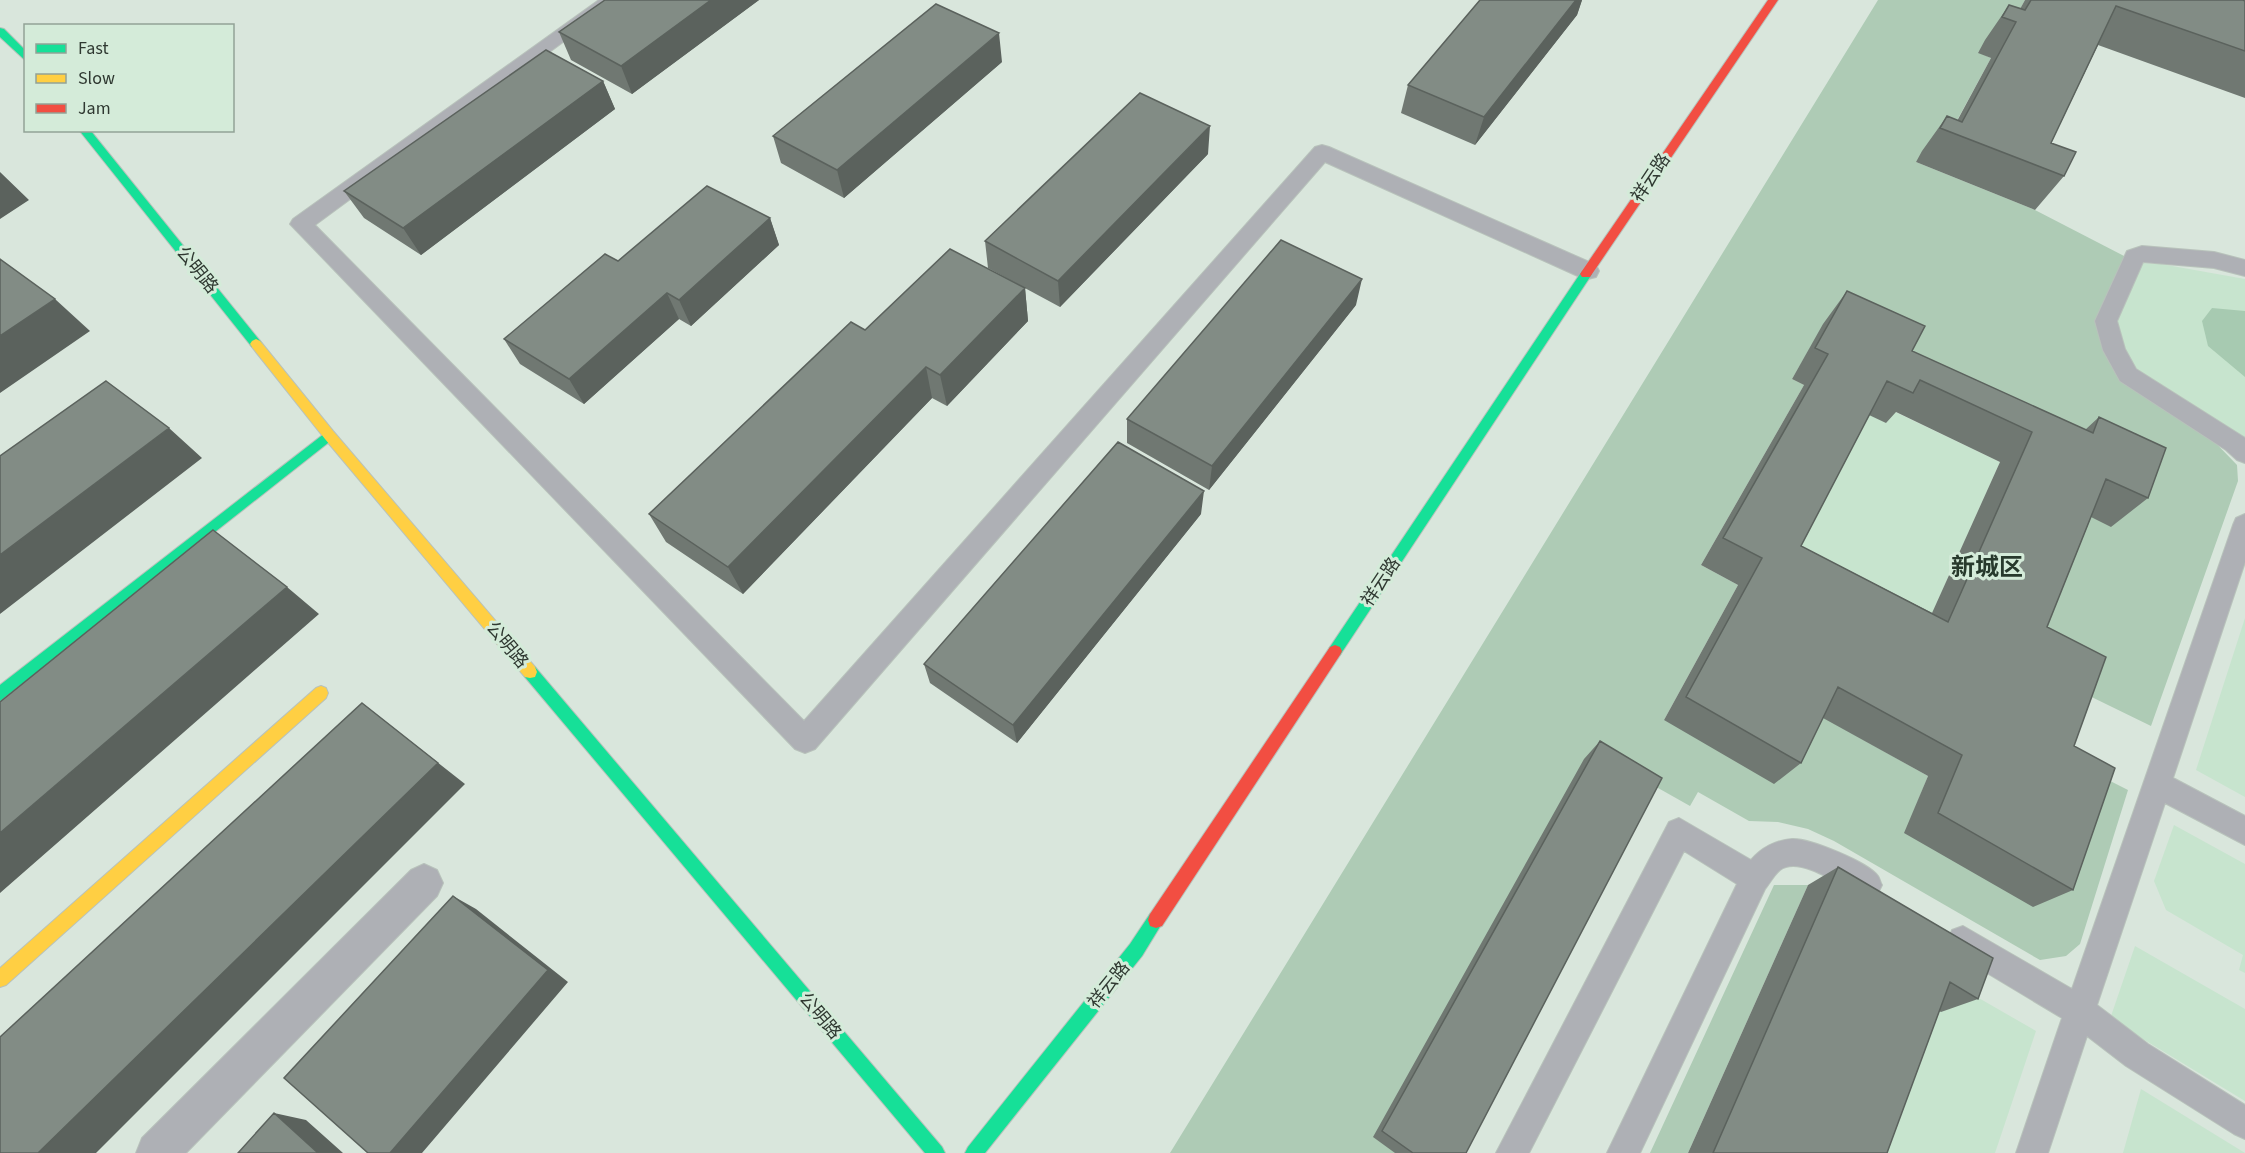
<svg xmlns="http://www.w3.org/2000/svg" width="2245" height="1153" font-family="'Source Sans 3','Noto Sans SC',sans-serif">
  <style>
    .green { fill: #c7e4ce }
    .forest { fill: #aecbb5 }
    .water { fill: #a7cab1 }
    .lines { fill: none; stroke-linecap: round; stroke-linejoin: round }
    .lane-casing { stroke: #b8c2bb; stroke-width: 2 }
    .street-casing { stroke: #b8c2bb; stroke-width: 2 }
    .fast-casing { stroke: #b8c2bb; stroke-width: 2 }
    .slow-casing { stroke: #b8c2bb; stroke-width: 2 }
    .jam-casing { stroke: #b8c2bb; stroke-width: 2 }
    .lane { fill: #aeb0b5; fill-rule: evenodd }
    .street { fill: #aeb0b5; fill-rule: evenodd }
    .fast { fill: #16e098; fill-rule: evenodd }
    .slow { fill: #ffcf43; fill-rule: evenodd }
    .jam { fill: #f24e42; fill-rule: evenodd }
    .wall { fill: #707872; fill-rule: evenodd }
    .shaded-wall { fill: #5b625d }
    .building { fill: #828c85; stroke: #5b625d; stroke-width: 1.5; fill-rule: evenodd }
    .labels { text-anchor: middle; dominant-baseline: central; stroke-width: 6; stroke-linejoin: round; paint-order: stroke }
    .street-label { font-size: 18px; fill: #2f3831; stroke: #d4ebd9 }
    .district-label { font-size: 24px; font-weight: bold; fill: #27392c; stroke: #d4ebd9 }
  </style>
  <rect width="100%" height="100%" fill="#d9e6dc"/>
  <path class="green" d="M2140 263 2161 264 2245 279V440L2135 374 2120 350 2115 321Z
    M1893 411 2000 462 1917 647 1776 573 1861 412Z
    M2245 618V797L2196 770Z
    M2174 825 2245 864V973L2239 970 2243 955 2166 910 2154 881Z
    M2135 946 2245 1009V1101L2110 1019Z
    M1951 982 2036 1031 1995 1153H1853Z
    M2141 1089 2245 1153H2123Z"/>
  <path class="forest" d="M1878 0H2025L2000 46 1978 52 1991 58 1937 157 1916 162 2035 210 2126 257 2099 322 2121 381 2208 435 2237 465 2238 481 2151 726 2067 685 2012 652 2071 507 1824 324 1792 379 1804 385 1701 565 1738 585 1664 720 1810 710 1928 776 1905 833 2043 747 2128 790 2080 944 2066 956 2040 960 1834 841 1808 829 1778 822 1749 821 1698 792 1690 806 1651 784 1395 1153H1170Z
    M1774 885H1808L1688 1153H1650Z"/>
  <path class="water" d="M2212 308 2245 311V377L2208 346 2202 321Z"/>
  <g class="lines">
    <defs>
      <path id="lane" d="M599 0H620L315 225 804 721 1315 147 1322 145 1329 147 1596 265 1599 271 1596 277 1588 279 1580 277 1325 162 815 749 805 753 795 749 290 224 293 219Z
        M2142 246 2214 252 2245 260V276L2214 268 2143 262 2117 321 2125 349 2136 369 2242 436 2245 438V463L2237 460 2226 450 2120 381 2103 350 2095 321 2127 251Z
        M2245 514V562L2173 778 2245 816V845L2165 803 2097 1005 2148 1044 2245 1105V1139L2234 1134 2126 1066 2087 1036 2048 1153H2016L2062 1018 1952 952 1948 941 1952 930 1963 926 2072 989 2233 525 2236 518Z
        M1679 818 1751 860C1761 848 1776 840 1792 839 1809 838 1868 862 1878 876 1880 879 1880 882 1882 885L1877 895 1867 899C1848 891 1801 854 1780 870 1774 875 1770 883 1765 889L1640 1153H1607L1737 884 1684 851 1529 1153H1496L1669 822Z"/>
      <path id="street" d="M424 864 437 870 443 883 437 896 186 1153H136L142 1138 411 870Z"/>
      <path id="fast" d="M0 28 4 29 26 51V61L0 37Z
        M79 130H90L260 341 262 344 260 347H252Z
        M1586 270 1592 274 1590 277 1340 655 1335 657 1330 655 1328 651 1330 647 1582 271Z
        M329 430 335 435 333 439 0 701V685Z
        M530 666 535 667 942 1147 945 1153H925L525 677 523 672 525 667Z
        M1156 912 1162 914 1164 920 1142 956 985 1153H965L968 1147 1130 944 1150 914Z"/>
      <path id="slow" d="M256 339 260 341 333 431 535 667 537 672 535 677 530 678 525 677 325 439 252 347 250 344 252 341Z
        M321 686 326 688 328 693 326 698 6 985 0 987V968L316 688Z"/>
      <path id="jam" d="M1768 0H1778L1590 277H1582L1580 274 1582 271Z
        M1335 645 1340 647 1342 651 1340 655 1162 926 1156 928 1150 926 1148 920 1150 914 1330 647Z"/>
    </defs>
    <use href="#lane" class="lane-casing"/>
    <use href="#street" class="street-casing"/>
    <use href="#fast" class="fast-casing"/>
    <use href="#slow" class="slow-casing"/>
    <use href="#jam" class="jam-casing"/>
    <use href="#lane" class="lane"/>
    <use href="#street" class="street"/>
    <use href="#fast" class="fast"/>
    <use href="#slow" class="slow"/>
    <use href="#jam" class="jam"/>
  </g>
  <path class="wall" d="M605 0H759L632 94 571 60 559 32Z
    M1480 0H1582L1577 15 1475 145 1401 113 1408 85Z
    M2025 0 2245 1V98L2098 45 2051 143 2064 176 2035 210 1916 162 1922 151 1947 116 1957 121 1991 58 1978 53 1985 40 2009 5 2020 9Z
    M1002 62 844 198 781 163 773 136Z
    M603 81 615 109 421 255 364 218 344 191Z
    M1208 154 1060 307 988 268 985 241Z
    M770 218 779 245 691 326 679 319 584 404 520 364 504 339 618 261Z
    M1025 288 1028 321 947 406 932 398 743 594 666 542 649 514Z
    M1847 291 1912 351 2085 430 2099 417 2148 498 2111 527 2091 517 2047 627 2074 746 2073 890 2033 907 1904 833 1928 776 1823 718 1801 763 1774 784 1664 720 1738 585 1701 565 1804 385 1792 379 1823 324ZM1896 412 2000 462 1932 613 1801 546 1869 415 1886 423Z
    M1356 305 1209 490 1127 443V419Z
    M1201 514 1017 743 930 683 924 664Z
    M1600 741 1466 1153H1395L1373 1137 1584 759Z
    M1838 867 1978 999 1941 1012 1939 1011 1887 1153H1688L1808 885Z"/>
  <path class="shaded-wall" d="M711 0H759L632 94 621 66Z
    M1576 0H1582L1577 15 1475 145 1484 117Z
    M999 33 1002 62 844 198 837 170Z
    M603 81 615 109 421 255 403 228Z
    M1210 126 1208 154 1060 307 1058 281Z
    M0 172 29 200 0 219Z
    M770 218 779 245 691 326 679 300Z
    M1362 279 1356 305 1209 490 1212 466Z
    M1025 288 1028 321 947 406 940 375Z
    M667 293 679 319 584 404 569 379Z
    M55 299 90 331 0 393V336Z
    M926 367 932 398 743 594 728 567Z
    M169 428 202 458 0 614V555Z
    M1204 491 1201 514 1017 743 1013 725Z
    M287 587 319 614 0 893V833Z
    M362 703 465 784 96 1153H38Z
    M453 896 476 909 568 982 422 1153H390Z
    M274 1113 306 1120 343 1153H318Z"/>
  <path class="building" d="M605 0H711L621 66 559 32Z
    M1480 0H1576L1484 117 1408 85Z
    M2031 0H2243L2245 1V51L2116 6 2051 143 2076 152 2064 176 1940 128 1947 116 1962 122 2016 22 2002 17 2009 5 2025 10Z
    M936 4 999 33 837 170 773 136Z
    M546 50 603 81 403 228 344 191Z
    M1140 93 1210 126 1058 281 985 241Z
    M707 186 770 218 679 300 667 293 569 379 504 339 605 254 618 261Z
    M1281 240 1362 279 1212 466 1127 419Z
    M950 249 1025 288 940 375 926 367 728 567 649 514 851 322 865 330Z
    M0 259 55 299 0 336Z
    M1847 291 1925 326 1912 351 2093 433 2099 417 2166 448 2148 498 2106 479 2047 627 2106 657 2074 746 2115 768 2073 890 1938 813 1962 755 1838 687 1801 763 1686 697 1762 558 1723 538 1828 354 1815 348ZM1920 380 2032 432 1948 622 1801 546 1887 381 1913 393Z
    M106 381 169 428 0 555V456Z
    M1118 442 1204 491 1013 725 924 664Z
    M213 530 287 587 0 833V702Z
    M362 703 438 763 38 1153H0V1037Z
    M1600 741 1662 778 1466 1153H1413L1382 1131Z
    M1838 867 1993 958 1978 999 1950 982 1887 1153H1713Z
    M453 896 548 970 390 1153H368L284 1078Z
    M274 1113 318 1153H238Z"/>
  <g class="labels">
    <g class="street-label">
      <text transform="translate(1651 178) rotate(-56)">祥云路</text>
      <text transform="translate(197 270) rotate(51)">公明路</text>
      <text transform="translate(1381 582) rotate(-56)">祥云路</text>
      <text transform="translate(507 645) rotate(50)">公明路</text>
      <text transform="translate(1109 985) rotate(-51)">祥云路</text>
      <text transform="translate(820 1016) rotate(50)">公明路</text>
    </g>
    <g class="district-label">
      <text x="1987" y="567">新城区</text>
    </g>
  </g>
  <rect x="24" y="24" width="210" height="108" fill="#d4ebd9" stroke="#92a396" stroke-width="1.5"/>
  <rect x="36" y="44" width="30" height="9" fill="#16e098" stroke="#92a396" stroke-width="1.5"/>
  <text x="78" y="54" font-size="18" fill="#2f3831">Fast</text>
  <rect x="36" y="74" width="30" height="9" fill="#ffcf43" stroke="#92a396" stroke-width="1.5"/>
  <text x="78" y="84" font-size="18" fill="#2f3831">Slow</text>
  <rect x="36" y="104" width="30" height="9" fill="#f24e42" stroke="#92a396" stroke-width="1.5"/>
  <text x="78" y="114" font-size="18" fill="#2f3831">Jam</text>
</svg>
